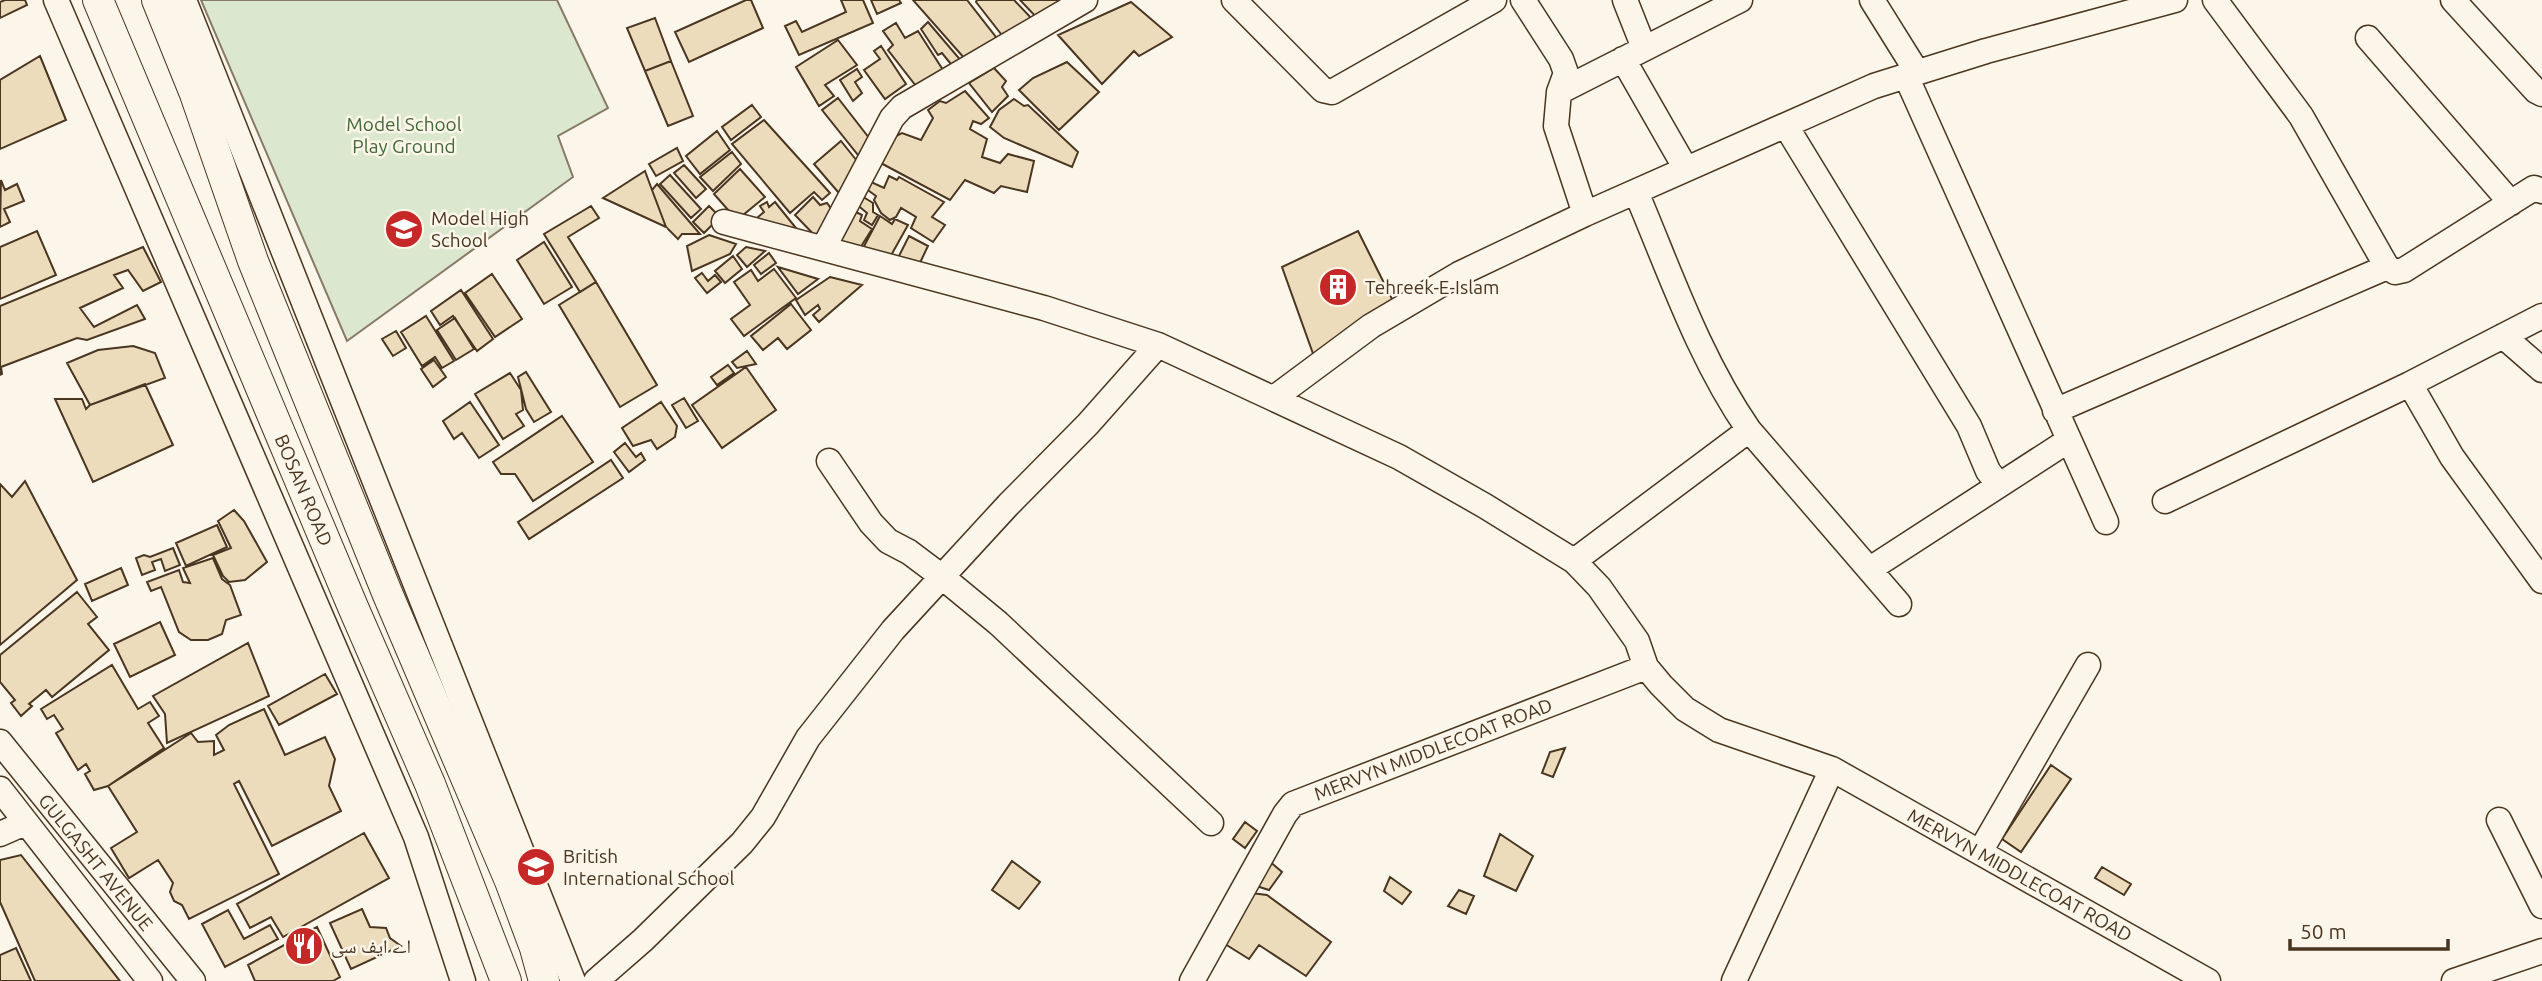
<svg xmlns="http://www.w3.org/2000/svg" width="2542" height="981" font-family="Ubuntu,'Noto Naskh Arabic',sans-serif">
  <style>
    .green { fill: #dce7d0; stroke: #887966; stroke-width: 2 }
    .building { fill: #ecdcbc; stroke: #4a3520; stroke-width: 2 }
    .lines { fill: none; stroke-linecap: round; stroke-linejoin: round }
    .minor-casing { stroke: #4a3520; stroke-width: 27 }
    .major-casing { stroke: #4a3520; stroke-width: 32 }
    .minor { stroke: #fbf6e9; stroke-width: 24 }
    .major { stroke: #fbf6e9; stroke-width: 30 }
    .labels { text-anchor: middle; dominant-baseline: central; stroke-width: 5; stroke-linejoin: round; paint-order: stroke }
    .park-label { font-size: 19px; fill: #436837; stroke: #fbf6e9 }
    .poi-label { font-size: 19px; fill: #4a3520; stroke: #fbf6e9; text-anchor: start }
    .street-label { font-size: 19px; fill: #4a3520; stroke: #fbf6e9 }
  </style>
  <rect width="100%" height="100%" fill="#fbf6e9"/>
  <path class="green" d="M201 0H557L608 108 558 136 573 177 347 341Z"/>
  <path class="building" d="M5 0H25L27 5 0 18V2Z
    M746 0H751L763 28 689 62 675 32Z
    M841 0H863L873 23 799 55 785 26 796 21 802 32 846 12Z
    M871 0H899L901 3 877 14Z
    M913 0H967L999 41 965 59Z
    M977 0H1014L1035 22 1005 39 976 2Z
    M1020 0H1066L1039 20Z
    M1131 2 1172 37 1139 56 1134 51 1102 84 1058 35Z
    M655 18 671 61 645 71 627 28Z
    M928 22 963 63 955 69 942 53 938 55 921 29Z
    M896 23 905 38 918 31 943 70 916 86 888 50 893 45 883 31Z
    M838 40 857 65 825 85 834 96 819 106 796 67Z
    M881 46 906 84 885 99 864 70 880 59 874 51Z
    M40 56 66 120 0 149V80Z
    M671 61 693 116 668 126 645 71Z
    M1067 62 1099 92 1059 130 1019 90 1033 78Z
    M994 68 1006 81 1002 87 1008 96 992 112 969 83Z
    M857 69 862 77 855 82 862 93 853 101 840 80Z
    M965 91 989 118 981 124 973 121 970 129 987 139 982 157 1000 163 1008 154 1034 161 1027 192 1001 186 994 193 965 180 950 200 877 161 890 139 902 133 921 140 933 118 928 110 940 101 946 103Z
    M838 98 873 143 862 160 822 110Z
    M1014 99 1024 106 1028 105 1078 152 1072 167 1004 138 990 127 999 110Z
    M752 105 761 117 731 140 722 127Z
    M764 120 830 193 822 200 814 192 790 213 732 144Z
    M717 131 730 150 700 174 686 156Z
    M841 141 861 166 844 199 814 164Z
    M677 148 683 161 656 176 649 164Z
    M732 152 741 164 713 191 700 177Z
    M684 165 706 189 696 198 674 173Z
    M740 169 765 197 737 220 714 194Z
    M645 171 652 190 666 227 603 198Z
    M670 175 701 209 691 218 660 184Z
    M889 176 897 180 899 177 944 202 932 217 945 225 933 242 911 228 916 217 901 208 896 217 890 220 881 213 874 200 876 196 865 188 869 181 884 188Z
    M1 180 5 190 17 184 24 201 4 209 10 222 0 227Z
    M657 184 700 234H682L678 239 666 227 652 190Z
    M860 195 873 203V212L878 215 872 225 864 220 867 213 855 203Z
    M813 197 820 205 827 203 835 214 821 242 795 215Z
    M767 202 769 207 775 202 804 238 751 223 764 212 760 206Z
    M591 206 599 218 568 237 596 282 580 292 544 234Z
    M709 206 720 217 704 233 693 222Z
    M852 210 862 215 860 221 872 229 857 253 836 240Z
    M880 216 892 224 895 219 908 225 889 259 861 252Z
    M37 231 56 275 0 299V247Z
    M1358 231 1396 307 1316 362 1282 267Z
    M709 235 736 244 730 254 692 271 687 246Z
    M909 236 928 246 917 269 896 262Z
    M544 242 572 287 544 304 517 260Z
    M143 247 161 282 143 291 128 270 114 275 123 288 80 308 94 327 137 305 145 319 87 340 77 338 1 367 2 374 0 375V306Z
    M746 247 765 251 747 267 737 255Z
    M769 253 776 263 761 274 754 265Z
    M733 256 742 269 725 283 715 271Z
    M778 267 818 279 798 294Z
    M774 269 796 298 744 336 731 319 750 305 734 282 751 270 758 281Z
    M702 273 708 281 715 275 721 282 707 293 695 278Z
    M492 274 522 319 495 337 465 293Z
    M830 277 862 285 819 322 813 315 820 309 818 305 805 315 796 300Z
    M596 282 657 385 620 407 559 305Z
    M461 290 493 339 477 351 453 316 440 325 431 311Z
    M791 304 811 330 787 349 778 338 763 350 751 336Z
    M426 316 454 361 442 368 435 357 422 366 401 332Z
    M455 318 474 349 456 360 437 330Z
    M396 331 406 348 393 356 382 339Z
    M133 346 155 353 165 378 90 405 67 363 98 350Z
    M747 351 756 364 737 368 732 362Z
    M434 360 446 377 433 387 421 369Z
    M728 365 734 373 717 385 711 377Z
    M746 367 776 410 722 448 692 405Z
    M526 372 551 412 534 422 526 409 518 377Z
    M510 373 521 390 523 410 516 414 524 426 503 439 475 394Z
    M145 384 173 445 93 482 55 399H82L86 409 90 405Z
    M684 398 698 421 686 428 672 405Z
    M470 402 499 445 479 458 462 433 454 439 443 421Z
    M661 402 677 426 675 437 657 449 651 440 633 446 622 428Z
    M562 416 593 462 533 501 515 474H501L493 462Z
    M625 443 636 457 641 453 645 460 629 472 614 452Z
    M611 460 623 478 529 539 518 522Z
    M25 481 77 580 0 645V484L12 497Z
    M234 510 244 521 267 562 245 580 229 582 223 576 213 555 231 548 218 521Z
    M217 525 227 547 186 566 176 543Z
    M173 548 180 565 165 571 161 559 152 562 155 570 142 575 136 558 144 555 150 557Z
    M213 558 222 579 230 585 241 615 226 620 222 634 208 640H191L179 632 161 587 151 591 147 582 179 570 183 582 190 583 183 568Z
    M121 568 128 585 92 601 85 584Z
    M77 592 97 617 88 624 109 650 52 697 46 690 29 704 32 706 21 716 11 703 15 700 0 682V655Z
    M160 622 175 655 130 677 114 644Z
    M248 643 269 696 167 743 165 714 153 696Z
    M112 665 138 709 150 702 159 716 148 723 164 748 108 786 94 790 85 774 90 771 86 764 78 770 56 733 63 729 54 715 47 719 41 709Z
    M325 674 337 694 279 725 268 706Z
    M264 709 285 755 325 737 335 759 329 786 341 811 272 846 239 781 234 784 279 874 189 919 182 905 174 901 170 892 173 883 158 860 129 878 111 848 137 832 108 786 191 733 198 742 214 741V755L224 750 216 735 229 725Z
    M1565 748 1553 777 1542 773 1550 752Z
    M2051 765 2071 779 2021 852 2002 839Z
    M1245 822 1257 831 1245 848 1233 839Z
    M364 833 389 878 283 937 271 917 250 928 237 904Z
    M1500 834 1533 856 1516 891 1484 876Z
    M21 855 120 981H35L0 902V860Z
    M1268 860 1282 872 1269 890 1253 885Z
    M1012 861 1040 882 1019 909 992 890Z
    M2102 867 2131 884 2124 895 2095 878Z
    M1390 877 1411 892 1402 904 1384 891Z
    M1459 890 1474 896 1466 914 1448 906Z
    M1251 893 1267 895 1331 942 1306 976 1259 945 1249 959 1225 944 1235 928Z
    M362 909 370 927 386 928 390 938 401 946 351 969 330 923Z
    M228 910 244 939 270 925 278 939 225 967 202 924Z
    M317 927 340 977 333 981H255L248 965Z
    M16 948 31 981H0V955Z"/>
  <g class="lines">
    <defs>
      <path id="minor" d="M56 0 416 837 463 981
        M184 0 573 981
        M1234 0 1323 90 1332 92 1494 0
        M1523 0 1561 59 1566 73 1559 92 1556 126 1585 214
        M1625 0 1644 48
        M1872 0 1917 72
        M2215 0 2301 116 2387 267 2395 272 2404 270 2534 188 2542 191
        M2453 0 2536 91 2542 94
        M2368 38 2511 203
        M1623 59 1686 169
        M1906 76 2106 522
        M1559 92 1740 0
        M1786 126 1969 426 1988 471 1999 485
        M1636 192C1670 272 1699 358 1749 430L1899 604
        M724 222 1044 308 1158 345 1399 457 1485 506 1574 561 1599 587 1637 641 1646 667 1661 685 1685 709 1719 730 1832 769 2208 981
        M824 247 892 118 902 107 1085 0
        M2503 336 2542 370
        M2410 384 2452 457 2542 581
        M1274 398 1371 326 1459 274 1585 214 1874 86 1986 51 2175 0
        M2055 411 2387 267
        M829 461 871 523 888 541 909 552 941 576 998 623 1211 823
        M2165 501 2410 384 2542 316
        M1574 561 1749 430
        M1870 569 2069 440
        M0 742 193 981
        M0 789 150 981
        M2499 820 2542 906
        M0 834 25 823
        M1980 852 2088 665
        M596 981 643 940 742 843 763 817 808 738 893 630 1008 505 1088 424 1158 345
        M1192 981 1285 814 1293 804 1646 667
        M1734 981 1832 769
        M2454 981 2542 951"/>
      <path id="major" d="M98 0 353 607 430 784 506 981
        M157 0 195 94 253 261 388 595 510 881 535 948 544 981"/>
    </defs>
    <use href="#minor" class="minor-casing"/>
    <use href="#major" class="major-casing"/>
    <use href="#minor" class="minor"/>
    <use href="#major" class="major"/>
  </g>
  <defs>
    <symbol id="university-disc" viewBox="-11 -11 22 22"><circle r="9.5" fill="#c62828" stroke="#fbf6e9"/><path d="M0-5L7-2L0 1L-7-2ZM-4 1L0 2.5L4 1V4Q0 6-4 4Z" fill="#fff"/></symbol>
    <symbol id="building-disc" viewBox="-11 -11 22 22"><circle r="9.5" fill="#c62828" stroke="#fbf6e9"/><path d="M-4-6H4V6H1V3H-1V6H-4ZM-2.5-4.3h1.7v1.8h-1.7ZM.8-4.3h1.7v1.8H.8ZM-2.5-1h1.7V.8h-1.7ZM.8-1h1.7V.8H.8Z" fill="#fff"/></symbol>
    <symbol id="school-disc" viewBox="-11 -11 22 22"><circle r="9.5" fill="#c62828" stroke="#fbf6e9"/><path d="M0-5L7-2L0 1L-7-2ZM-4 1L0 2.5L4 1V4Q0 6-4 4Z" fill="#fff"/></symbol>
    <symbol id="restaurant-disc" viewBox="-11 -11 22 22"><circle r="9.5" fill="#c62828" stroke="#fbf6e9"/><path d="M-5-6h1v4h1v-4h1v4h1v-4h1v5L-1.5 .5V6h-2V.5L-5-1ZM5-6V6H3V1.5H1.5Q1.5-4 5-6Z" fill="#fff"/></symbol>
  </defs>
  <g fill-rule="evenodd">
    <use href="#university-disc" x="382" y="207" width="44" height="44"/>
    <use href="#building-disc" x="1316" y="265" width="44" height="44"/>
    <use href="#school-disc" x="514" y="845" width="44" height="44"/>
    <use href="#restaurant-disc" x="282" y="924" width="44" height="44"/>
  </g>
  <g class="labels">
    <g class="park-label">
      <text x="404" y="124">Model School<tspan x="404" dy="22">Play Ground</tspan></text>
    </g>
    <g class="poi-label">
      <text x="431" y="218">Model High<tspan x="431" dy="22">School</tspan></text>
      <text x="1365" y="287">Tehreek-E-Islam</text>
      <text x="563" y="856">British<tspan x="563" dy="22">International School</tspan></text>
      <text x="331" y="946">اے ایف سی</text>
    </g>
    <g class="street-label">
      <text transform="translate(304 490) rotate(67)">BOSAN ROAD</text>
      <text transform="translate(1433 749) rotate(-21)">MERVYN MIDDLECOAT ROAD</text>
      <text transform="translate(96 862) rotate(51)">GULGASHT AVENUE</text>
      <text transform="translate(2020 875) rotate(29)">MERVYN MIDDLECOAT ROAD</text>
    </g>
  </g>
  <path d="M2290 939v10h158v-10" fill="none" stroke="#4a3520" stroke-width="3.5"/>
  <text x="2300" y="939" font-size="21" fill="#4a3520" stroke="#fbf6e9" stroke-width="5" paint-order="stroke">50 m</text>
</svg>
